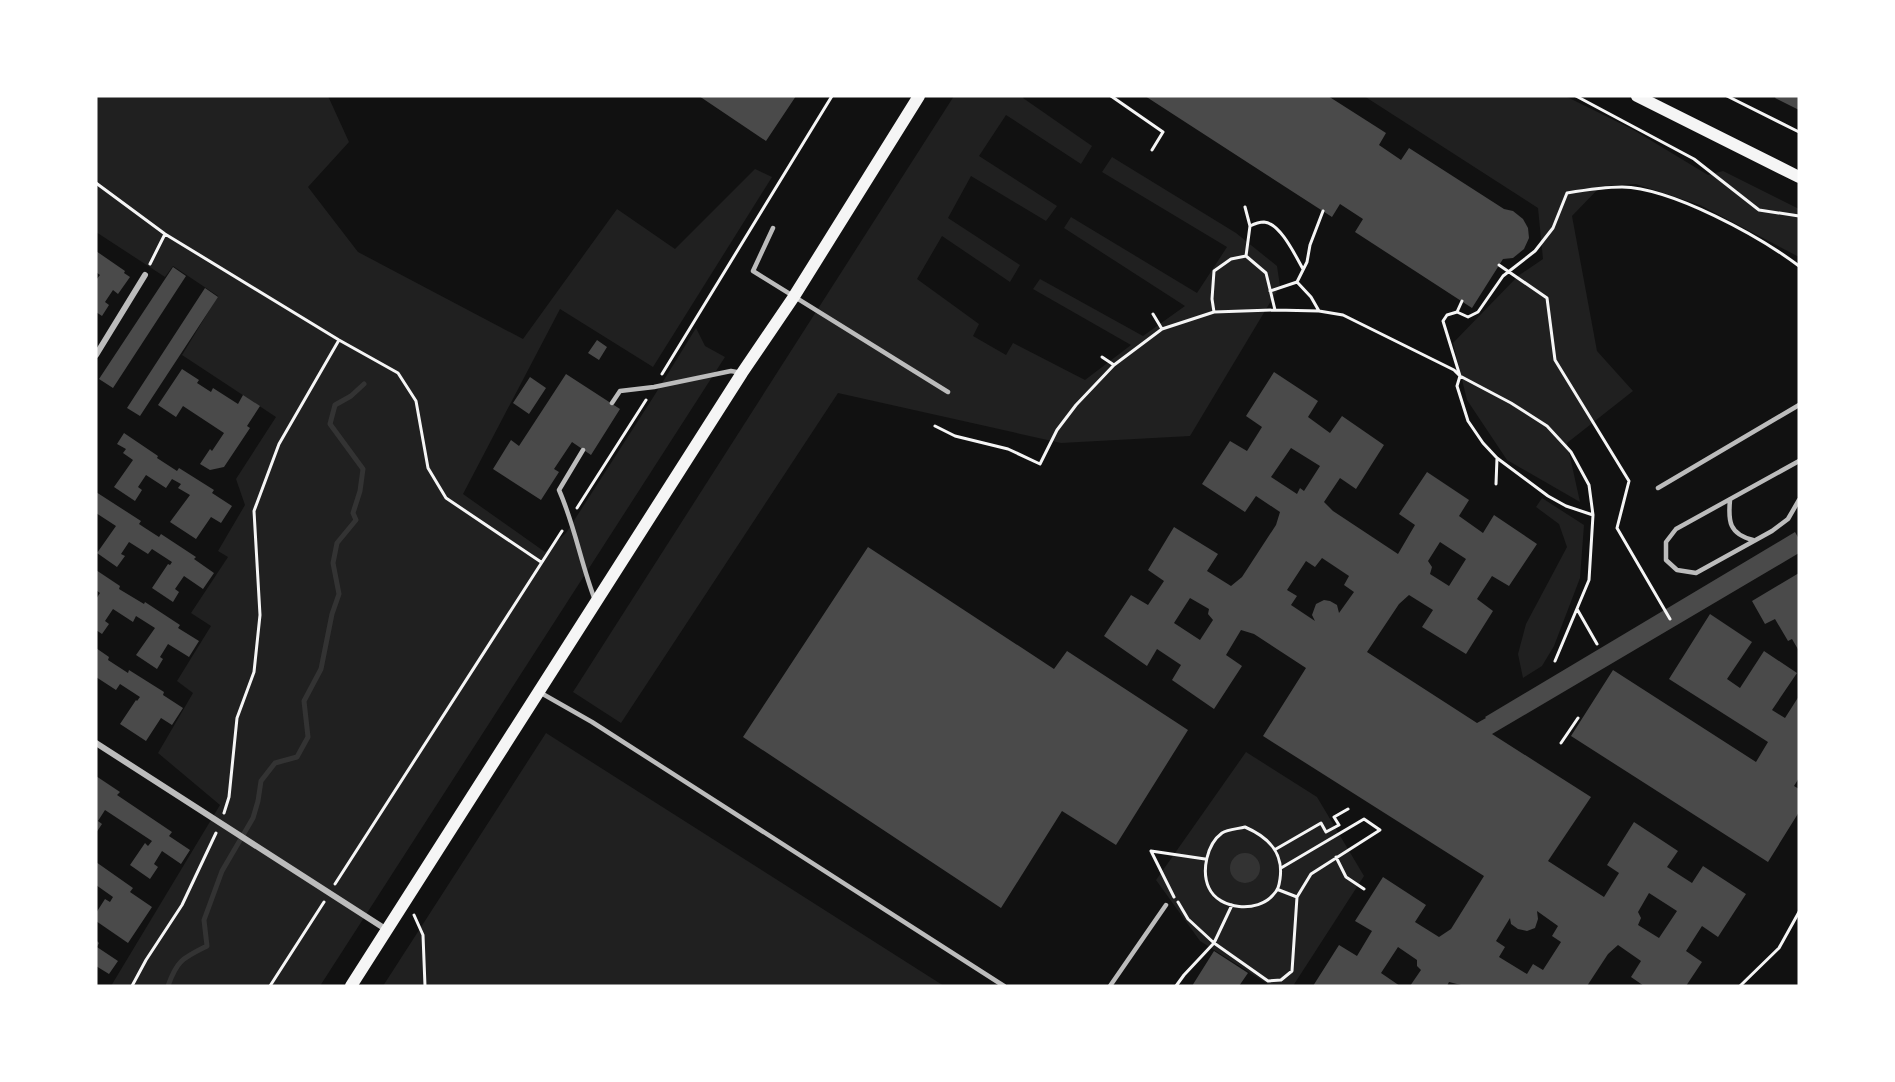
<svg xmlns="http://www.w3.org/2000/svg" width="1895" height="1082" font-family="Poppins,sans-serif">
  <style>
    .green { fill: #202020 }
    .water { fill: #333 }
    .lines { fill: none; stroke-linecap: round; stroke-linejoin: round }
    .stream { stroke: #333; stroke-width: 5 }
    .building { fill: #4a4a4a; fill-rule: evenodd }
    .path { stroke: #f5f5f5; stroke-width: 3 }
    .service { stroke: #bcbcbc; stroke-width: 4.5 }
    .minor { stroke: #bcbcbc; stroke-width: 6 }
    .secondary { stroke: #f5f5f5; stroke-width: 12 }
  </style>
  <rect width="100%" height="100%" fill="#111"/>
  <path class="green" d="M96 96H328L349 142 308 187 358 252 523 339 617 209 675 249 755 169 772 177 653 367 560 309 463 494 545 552 566 533 654 396 696 328 705 346 725 357 320 986H111L220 805 158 753 193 693 177 681 211 626 191 613 228 557 218 551 245 505 236 479 276 417 182 355 218 296 173 266 165 277 96 232Z
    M954 96H1024L1023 98 1092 146 1081 164 1006 115 979 156 1057 206 1046 221 971 176 948 218 1020 265 1010 282 942 236 917 279 979 324 973 336 1006 355 1013 343 1085 380 1131 345 1033 289 1040 279 1143 336 1185 306 1064 228 1071 217 1197 293 1227 247 1102 172 1112 157 1236 233 1277 266 1280 286 1190 436 1061 443 838 393 621 723 573 692Z
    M1364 96H1565L1632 129 1708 175 1723 171 1799 209V257L1700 205 1636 184 1601 186 1572 216 1597 351 1633 391 1567 443 1580 502 1507 460 1467 400 1453 343 1518 276 1543 259 1538 208Z
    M1542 498 1584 525 1580 578 1554 646 1542 666 1523 678 1518 654 1526 624 1567 547 1559 524 1536 507Z
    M546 733 944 986H383Z
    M1246 752 1317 797 1364 876 1293 986H1271L1200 941 1156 880Z"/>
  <path class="water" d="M1230 868a15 15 0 1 1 30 0a15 15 0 1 1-30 0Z"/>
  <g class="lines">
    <path class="stream" d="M168 986C177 960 183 958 207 946L204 920 222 871 253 818 258 801 261 781 275 763 297 757 308 737 304 701 321 669 332 614 339 594 333 563 337 543 356 520 353 513 360 491 363 469 330 424 335 405 351 396 364 384"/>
  </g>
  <path class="building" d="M699 96H796L766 141Z
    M1145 96H1328L1386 133 1379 145 1401 160 1409 148 1504 209 1513 211 1523 219 1528 228 1529 238 1524 249 1513 258 1503 259 1472 308 1355 232 1363 219 1340 204 1332 217Z
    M1776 96H1799V110L1775 98Z
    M96 251 125 271 124 273 130 277 118 294 113 290 105 302 109 305 102 316 96 312V280L100 275 96 272Z
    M173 267 186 276 113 388 99 379Z
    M205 288 218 297 140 416 127 408Z
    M597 340 607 347 599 360 588 353Z
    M182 369 199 380 197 383 211 392 213 388 238 404 243 395 260 406 247 426 250 428 224 467 210 470 200 464 210 449 212 451 224 433 183 406 176 417 158 405Z
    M1274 372 1318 401 1308 417 1330 433 1342 416 1384 445 1356 489 1340 478 1324 502 1333 511 1398 554 1415 525 1399 514 1427 472 1469 500 1459 516 1483 533 1494 515 1537 544 1509 586 1492 576 1477 599 1493 611 1466 654 1422 627 1433 610 1409 595 1399 604 1367 652 1477 723 1486 718 1485 717 1795 532 1799 539V553L1492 734 1591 797 1548 861 1604 897 1619 873 1607 865 1634 822 1678 851 1667 867 1692 883 1703 866 1746 894 1718 937 1702 926 1686 951 1702 962 1686 986H1644L1631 977 1641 961 1618 945 1608 954 1587 986H1465L1449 982 1447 986H1410L1421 970 1417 966V960L1398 947 1381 973 1400 986H1313L1339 945 1357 956 1372 931 1355 921 1383 877 1426 905 1415 922 1439 937 1451 929 1484 876 1263 736 1306 668 1254 634 1241 630 1226 655 1242 666 1214 709 1172 680 1181 665 1157 649 1147 666 1104 636 1131 595 1148 605 1164 581 1148 570 1174 527 1218 554 1207 571 1231 586 1242 577 1276 525 1280 512 1256 496 1245 512 1202 484 1230 441 1247 451 1262 427 1246 416ZM1291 448 1320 466 1304 491 1300 488 1297 494 1271 477ZM1440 542 1466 559 1449 586 1430 574 1432 567 1428 561ZM1322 558 1349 576 1344 585 1354 592 1339 613 1337 605 1330 601 1324 600 1316 604 1312 615 1315 621 1291 605 1297 596 1287 590 1306 561 1315 567ZM1190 598 1209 609 1208 614 1213 620 1200 640 1174 623ZM1649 893 1677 911 1659 938 1638 925 1641 918 1638 912ZM1537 911 1558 926 1552 936 1561 942 1543 970 1533 964 1527 974 1499 957 1505 947 1496 941 1510 918 1511 924 1518 929 1527 931 1535 928 1538 919Z
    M566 374 620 409 591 455 572 442 554 469 559 472 541 500 493 469 511 440 519 446Z
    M530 377 546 388 529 414 513 403Z
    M124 433 158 456 157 458 177 471 179 468 214 490 212 493 232 506 221 523 211 517 196 539 170 522 190 495 178 488 181 484 172 479 166 488 146 475 138 487 142 490 135 501 114 487 133 460 123 453 126 449 117 444Z
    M96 492 141 521 139 524 145 528 159 537 161 534 196 557 194 559 214 573 203 589 184 576 175 589 179 592 173 602 152 588 168 564 170 565 172 562 152 549 148 554 129 542 121 554 125 556 117 567 97 553 116 526 96 513Z
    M868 547 1054 669 1067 651 1188 730 1116 845 1062 811 1001 908 743 737Z
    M96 570 120 586 119 589 144 604 145 602 180 625 178 628 199 641 189 657 168 644 160 657 163 659 157 669 136 655 155 628 136 616 133 622 113 609 105 621 109 624 102 634 96 630V599L100 593 96 590Z
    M1799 573V651L1792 639 1788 641 1775 619 1765 624 1752 601Z
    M1710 614 1752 642 1727 679 1740 688 1764 651 1797 673 1772 710 1785 718 1799 696V778L1794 786 1799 789V812L1768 862 1571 736 1613 670 1756 762 1768 742 1669 679Z
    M96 648 109 657 108 660 128 673 129 670 164 692 163 695 183 708 172 725 161 718 146 741 120 724 136 700 137 701 140 697 120 684 116 690 96 677Z
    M96 776 120 792 117 795 172 832 169 836 190 850 181 864 162 851 154 864 158 867 150 879 130 865 145 843 148 846 152 841 105 810 98 821 102 824 96 833Z
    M96 862 133 888 130 892 152 907 128 943 96 921V913L105 899 110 902 113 897 96 885Z
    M96 940 99 943 97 947 118 961 109 974 96 966Z
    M1214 951 1248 973 1239 986H1192Z"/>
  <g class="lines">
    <path class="path" d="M1111 96 1163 132 1152 150
      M1576 96 1694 159 1759 210 1799 216
      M1727 96 1799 132
      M96 183 165 234 339 340 398 373 416 401 428 468 446 498 541 562
      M1245 207 1250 226C1254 224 1259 222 1264 222 1280 223 1295 255 1303 269
      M1246 256 1266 273 1275 310
      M150 264 165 234
      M1499 265 1547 298 1555 360 1629 481 1617 528 1670 619
      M1297 282 1307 262 1310 245 1323 211
      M1270 291 1297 282 1311 297 1319 311
      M1462 301 1457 312 1447 315 1443 321 1460 376 1457 386 1468 421 1483 443 1497 458 1548 496 1566 506 1593 515
      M1214 312 1212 299 1214 271 1231 259 1246 256 1250 226
      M1457 312 1468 317 1478 312 1503 276 1535 251 1553 228 1567 193C1585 190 1604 187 1622 187 1672 188 1759 236 1799 266
      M1153 314 1162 329
      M1102 357 1114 365
      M662 374 832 96
      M935 426 955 436 1008 449 1040 464 1057 430 1076 405 1114 365 1162 329 1214 312 1275 310 1319 311 1343 315 1454 370 1460 376 1511 403 1547 426 1571 452 1589 485 1593 515 1589 580 1555 661
      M1496 484 1497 458
      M577 508 646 400
      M1577 609 1597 644
      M1561 743 1578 718
      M224 813 229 797 237 718 254 672 260 615 254 511 279 444 339 340
      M1245 827C1268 837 1284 852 1280 879 1279 886 1278 890 1273 895 1258 913 1219 910 1209 888 1201 871 1207 844 1222 833 1228 829 1238 829 1245 827Z
      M1276 849 1321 823 1326 832 1339 825 1334 817 1348 809
      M1151 851 1174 897
      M1151 851 1205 859
      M1336 857 1346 877 1364 889
      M335 884 562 531
      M1279 890 1297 897
      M1178 902 1188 919 1214 943 1232 905
      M414 915 423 935 425 986
      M132 986 146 960 182 905 216 833
      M270 986 324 902
      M1176 986 1184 975 1214 943 1268 981 1281 980 1292 971 1297 897 1311 874 1380 830 1364 819 1281 868
      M1740 986 1779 948 1799 912"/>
    <path class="service" d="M773 228 753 271 948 392
      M612 403 620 391 654 387 731 371 742 373
      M583 450 559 490C575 526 581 564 595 600
      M1799 461 1676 529 1666 542V560L1677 570 1696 573 1772 531 1788 519 1799 500
      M1658 488 1799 405
      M1730 500C1728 521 1729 534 1753 540
      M541 693 592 722 1004 986
      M1110 986 1166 905"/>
    <path class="minor" d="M96 355 145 275
      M96 743 387 930"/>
    <path class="secondary" d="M1637 96 1799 177
      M351 986 742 373 793 298 919 96"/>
  </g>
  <rect width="1895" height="1082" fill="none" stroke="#ffffff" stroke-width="195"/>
</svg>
